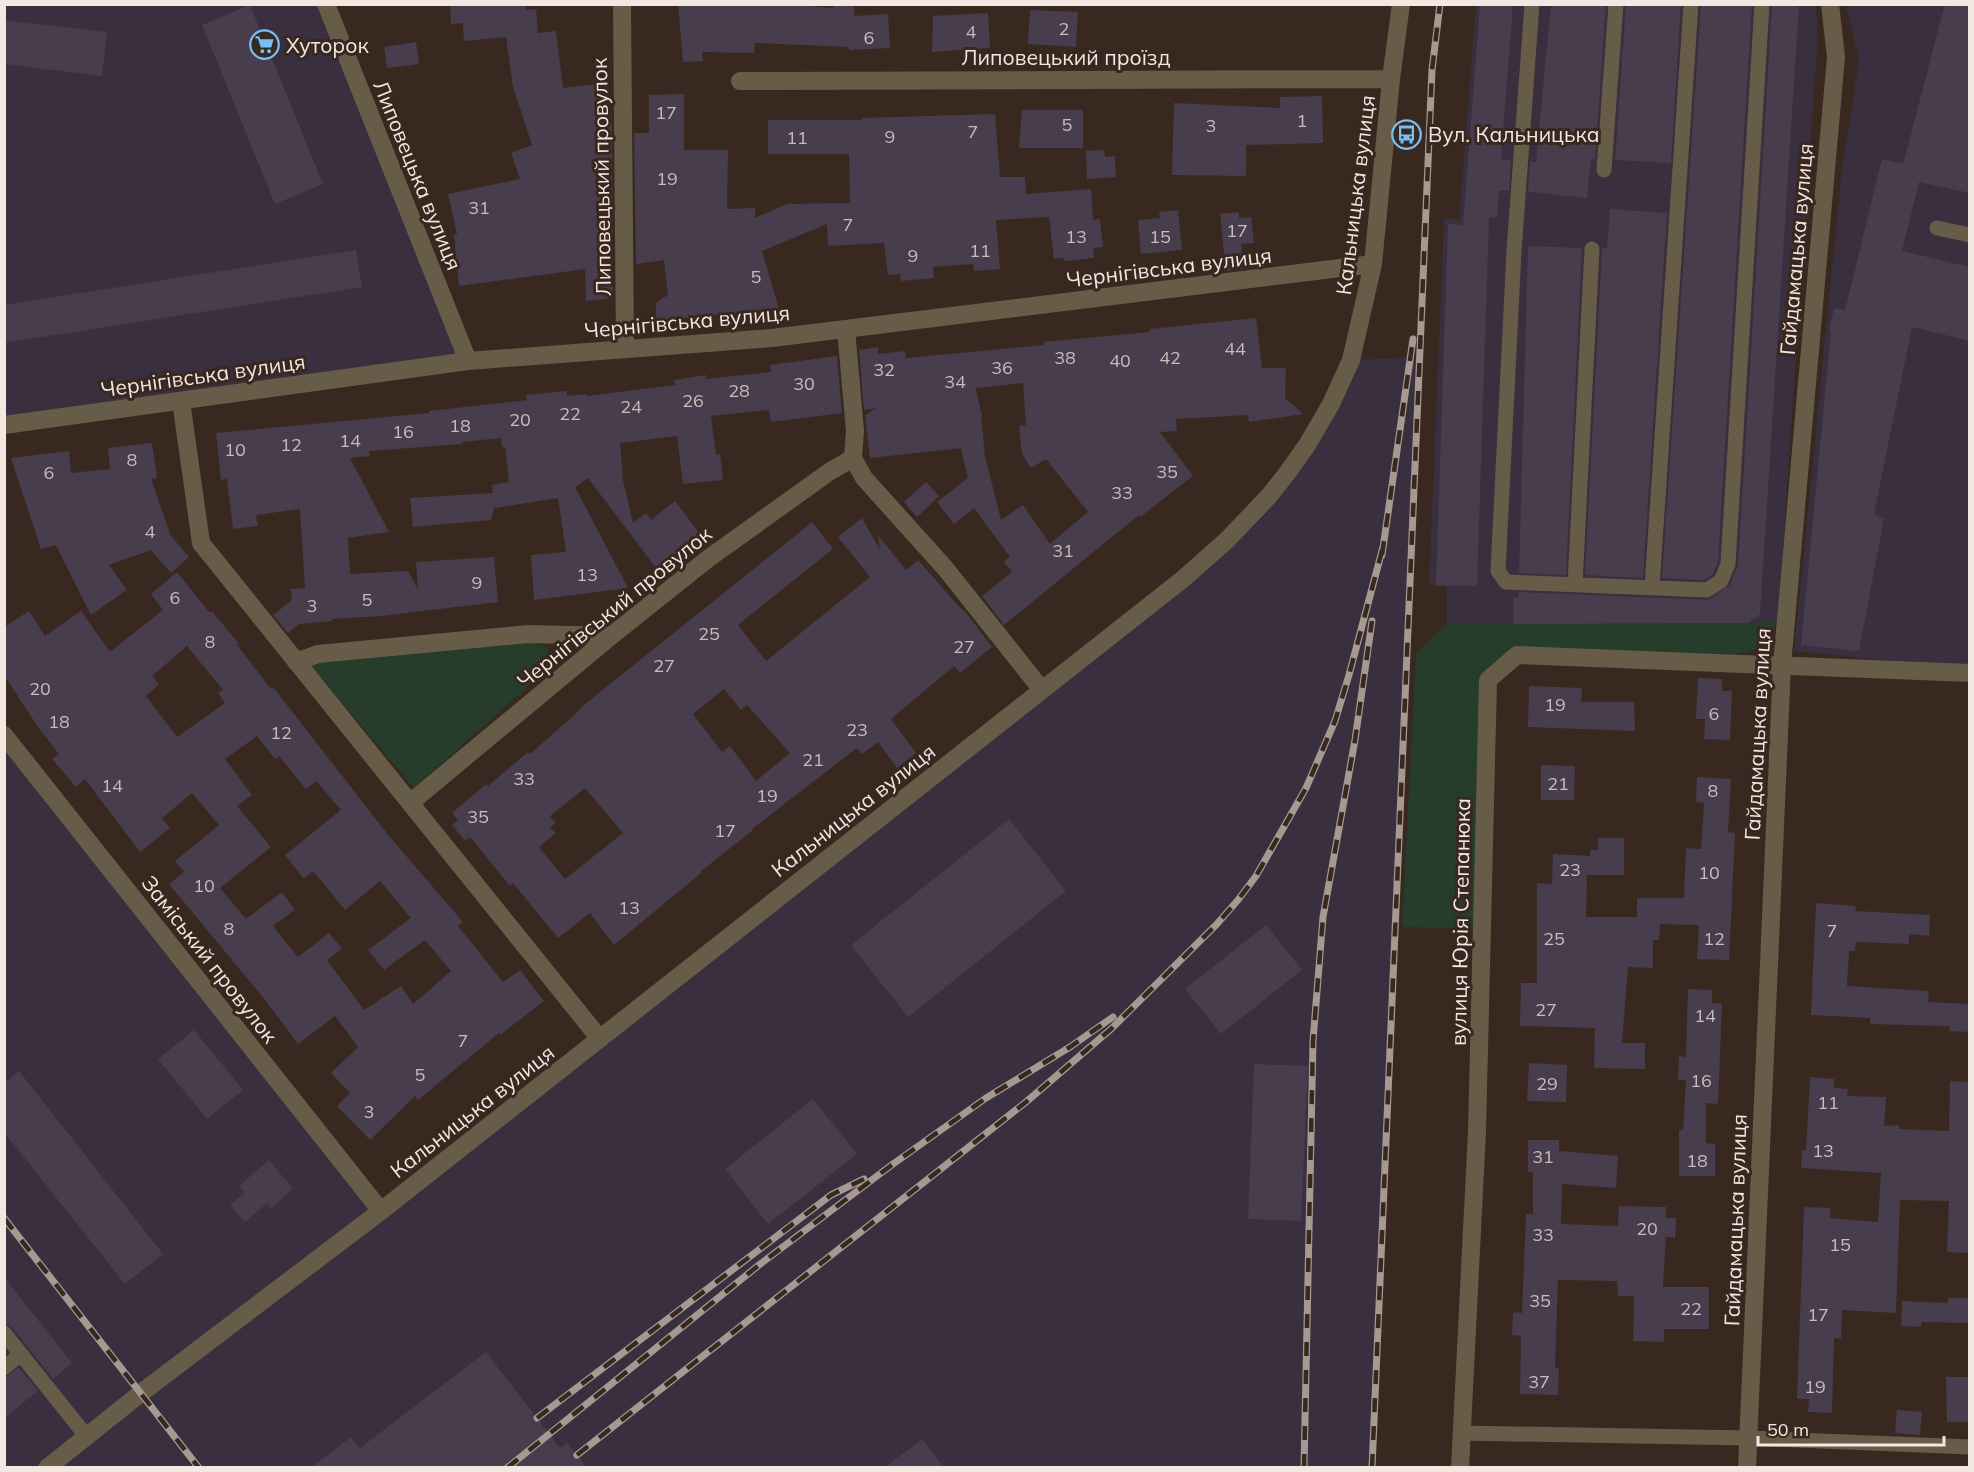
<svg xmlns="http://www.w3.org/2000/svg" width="1974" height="1472" font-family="Mulish,sans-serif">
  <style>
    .industrial { fill: #392f3e }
    .green { fill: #253d2a }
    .building { fill: #483d4c; fill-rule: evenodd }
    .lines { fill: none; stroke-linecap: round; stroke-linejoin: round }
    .lane { stroke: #675c48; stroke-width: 15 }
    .street { stroke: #675c48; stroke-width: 18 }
    .rail-casing { stroke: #a69992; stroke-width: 7 }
    .rail { stroke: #38281f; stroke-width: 4.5; stroke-dasharray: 14; stroke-linecap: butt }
    .labels { text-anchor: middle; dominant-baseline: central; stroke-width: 6; stroke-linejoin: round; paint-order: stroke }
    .number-label { font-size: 18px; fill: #c8bcbc }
    .poi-label { font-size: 21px; fill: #f2e7e1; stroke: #38281f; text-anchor: start }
    .street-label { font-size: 21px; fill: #f2e7e1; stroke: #38281f }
  </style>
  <rect width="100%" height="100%" fill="#38281f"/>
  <path class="industrial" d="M4 5H321L464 358 5 423Z
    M1476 5H1816L1818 33 1778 620 1748 623 1447 624V587L1429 585 1444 218 1459 219Z
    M1846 5H1969V669L1794 651 1842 169 1859 60Z
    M1421 357 1409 659 1402 747 1372 1467H5L4 737 381 1212 1183 579 1269 496 1351 360Z"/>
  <path class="green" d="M1778 620C1765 647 1761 652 1730 654L1516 650 1483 677 1475 929 1402 927 1416 654 1447 624 1748 623Z
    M526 640 548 648 553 664 414 788 310 665 322 660Z"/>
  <path class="building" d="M450 4H526V10L536 9 538 33 556 31 563 88 607 83 612 130 613 298 586 301 585 269 459 286 454 235 457 234 448 194 520 179 511 153 532 145 513 87 506 37 464 41 463 23 451 24Z
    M678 4H781L833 8V4H854V16L888 14 890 48 849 50V47L755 43 754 53 702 52 703 61 683 62Z
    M1480 4H1513L1501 159 1511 160 1509 191 1499 190 1497 218 1489 217 1477 586 1436 585 1448 224 1463 225Z
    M1551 4H1606L1595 159 1591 158 1587 198 1528 192 1530 162H1536Z
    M1626 4H1681L1671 163 1615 160Z
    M1701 4H1752L1718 562 1713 574 1704 580 1662 578Z
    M1772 4H1799L1760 614 1748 623 1513 624V598H1518V592L1707 600 1712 598 1730 585 1738 565Z
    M1945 4H1970V193L1919 182 1902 251 1970 267V341L1912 327 1874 514 1884 518 1859 651 1801 645 1831 332H1829L1834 308 1845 310 1882 159 1903 164Z
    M250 5 323 184 275 204 202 25Z
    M1030 10 1078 12 1076 47 1028 44Z
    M988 13 990 48 932 52 933 16Z
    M4 20 107 32 102 76 4 64Z
    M416 42 419 64 387 68 384 47Z
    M684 94V150H728L727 209 755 208V218L787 204 850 203 849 154H768V120H862V118L995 114 1000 177H1025L1026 194 1091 189 1093 220 1100 219 1103 247 1093 248 1094 258 1065 261 1064 258 1054 259 1049 217 996 220 1000 269 974 271 973 264 933 267 934 278 901 281 900 274 888 275 884 243 828 246 827 224 762 251 779 309 656 321V303L668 295 664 260 636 264 634 133H649V95Z
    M1322 96 1323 143 1246 145V176L1172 175 1174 103 1280 108V97Z
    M1022 110H1083V148H1019Z
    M1104 150 1105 157 1115 156 1116 177 1087 179 1086 151Z
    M1610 209 1667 213 1643 578 1585 575 1602 248H1607Z
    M1178 210 1182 250 1141 254 1138 220 1160 218 1159 212Z
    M1239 212V218L1251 217 1254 243 1241 244 1243 269 1226 271 1220 214Z
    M1528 246 1582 248 1566 575 1519 573Z
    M356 250 362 287 4 343V305Z
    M1256 318 1262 368H1286L1285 398 1303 414 1249 422 1248 415 1176 419 1177 431 1160 432 1193 476 1140 517 1139 515 1004 625 982 596 1012 572 1004 562 1010 557 974 508 954 524 937 502 968 478 961 449 963 448 870 458 865 415 877 408 864 410 859 350 878 347V354L905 351 906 358 1044 345 1043 342 1150 332V329ZM1023 383 1026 425 1019 426 1022 454 1031 468 1046 459 1088 512 1050 544 1023 505 1001 520 985 456 981 416H982L975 386 976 388Z
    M837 356 842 413 771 422 769 410 711 416 716 455 720 454 723 480 683 484 677 436 620 443 623 480 633 523 646 513 651 520 675 501 703 538 659 572 588 478 575 487 628 588 534 600 531 555 566 552 558 498 495 508V504L491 520 413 527 410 498 493 493 492 485 509 482 505 447H502L501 438 462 442V444L369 451 370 456 350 458 389 532 348 538 350 574 408 571 418 590 416 562 494 557 498 602 381 616 332 619V621L299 624 288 633 273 615 292 600 291 589 305 588 300 509 256 515 258 526 233 529 227 479 221 480 216 433 429 413V411L527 400 526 395 567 391V396L587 394V396L675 385 674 380 706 375V379L771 372 770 365Z
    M152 443 157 478 151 479 171 536 189 557 171 573 151 550 109 565 127 590 91 615 56 545 41 549 11 458 69 451 71 473 110 469 108 448Z
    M926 482 939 496 917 517 904 502Z
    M862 518 880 550 878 535 906 570 918 560 963 611 964 610 992 647 960 673 954 666 891 719 916 753 897 768 878 742 862 754 857 748 752 829 753 830 700 872 701 873 614 945 590 913 558 938 513 883 510 886 470 837 465 841 452 825 458 820 452 813 486 784 488 786 528 752 530 754 580 710 579 709 812 522 833 549 738 625 766 661 870 577 838 537ZM724 689 741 710 747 705 790 753 756 781 730 746 722 752 693 714ZM585 788 623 833 565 879 539 847 556 833 550 827 556 823 550 816Z
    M177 572 210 613 212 611 239 644 237 645 271 689 273 687 389 836 463 922 458 926 503 982 520 970 544 1001 500 1035 499 1033 418 1100 415 1096 370 1140 337 1106 350 1093 331 1073 358 1047 335 1016 298 1044 266 1001 169 884 184 872 175 861 219 825 192 793 162 818 170 828 140 852 85 779 76 787 52 759 59 754 38 727 4 675V627L29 611 45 636 81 611 110 652 163 610 151 594ZM187 646 223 690 218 693 225 703 177 737 146 696 159 684 152 676ZM257 736 275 759 279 756 306 789 316 781 341 810 285 855 304 879 313 871 345 910 380 881 411 918 368 950 384 970 425 940 451 971 413 1004 401 986 364 1010 327 960 342 949 329 933 298 957 273 926 295 910 282 892 246 919 220 888 271 847 237 806 252 795 225 759Z
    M1698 678 1722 679V691H1732L1730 740 1704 739 1705 719H1696Z
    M1529 686 1582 688 1581 702H1634L1635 731 1528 727Z
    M1541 765 1575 766 1574 800H1541Z
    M1697 777 1731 779 1728 832 1735 833 1729 960 1697 959 1699 925 1660 924 1659 940H1653V968L1628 967 1622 1043H1645V1069L1594 1068 1595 1028 1520 1026 1521 983H1537V883L1552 884 1553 854 1590 856V850H1598V838H1624V875H1587L1586 917H1637V898H1684L1686 848 1701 849 1704 803 1696 802Z
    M1009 819 1066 891 908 1017 851 945Z
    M1816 903 1856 906 1855 911 1930 915 1929 936 1909 934V944L1856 942 1855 951H1849L1847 986 1929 991 1928 1002 1970 1004V1032L1949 1031 1950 1026 1870 1024V1018L1811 1015Z
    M1266 925 1302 970 1221 1034 1185 989Z
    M1688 989 1712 990V1003L1722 1004 1718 1104 1706 1103V1143L1715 1144V1176H1679V1130H1683L1686 1080H1678L1679 1056 1686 1057Z
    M194 1030 243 1090 207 1119 158 1059Z
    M1529 1063 1567 1065 1566 1102 1527 1101Z
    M1254 1064 1308 1066 1301 1221 1248 1219Z
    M19 1071 163 1254 125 1284 4 1132V1083Z
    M1810 1077 1834 1079V1088L1848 1089 1847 1096 1886 1097 1884 1126 1899 1125V1129L1949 1131 1950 1081 1970 1082V1253L1947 1252 1949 1201 1900 1200 1896 1313 1842 1310 1841 1339 1834 1338 1832 1413 1808 1412 1809 1399H1797L1804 1207 1830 1208V1218L1878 1222 1881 1173 1801 1168 1802 1150H1806Z
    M813 1099 857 1154 768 1224 725 1169Z
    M1528 1140H1559V1151L1618 1156 1616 1188 1562 1184 1561 1224 1618 1226 1619 1206 1666 1207V1218H1676L1675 1238 1666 1237 1663 1287H1709V1329H1664V1342L1633 1341 1634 1296H1618L1617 1281 1558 1280 1555 1368H1559L1558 1395 1520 1394 1521 1336 1512 1335 1513 1312 1522 1313 1526 1214H1533V1172H1528Z
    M269 1160 293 1189 271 1208 267 1203 245 1222 230 1205 245 1192 239 1186Z
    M4 1277 72 1363 53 1379 12 1327 4 1323Z
    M1948 1298H1970V1323L1921 1322V1327L1901 1326 1902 1301 1948 1303Z
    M486 1352 560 1448 567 1443 587 1467H311L351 1437 360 1448Z
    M19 1368 38 1391 4 1418V1378Z
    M1946 1377H1970V1422H1947Z
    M1897 1410 1922 1412 1920 1435 1895 1433Z
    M922 1439 944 1467H885Z"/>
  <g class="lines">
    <path class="lane" d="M1532 4 1514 251 1498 571 1506 582 1707 590 1721 581 1728 564 1762 4
      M1604 170 1616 4
      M1937 228 1970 235
      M1575 584 1592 249
      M1652 587 1691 4
      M4 1333 87 1437
      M4 1368 21 1354
      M1461 1433 1748 1438 1970 1447"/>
    <path class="street" d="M326 4 468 361
      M622 4 625 349
      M740 81 1391 79
      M846 329 855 431 853 458 864 478 945 568 1042 690
      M181 401 201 543 600 1039
      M4 425 468 361 772 338 1373 264
      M296 662 318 654 529 634 611 636
      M4 735 381 1211
      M410 803 611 636 709 558 829 472 853 458
      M47 1468 141 1393 381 1211 1183 579 1227 540 1269 496 1288 472 1307 445 1331 404 1351 360 1373 264 1391 79 1401 4
      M1460 1468 1477 1131 1488 680 1517 655 1970 673
      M1747 1468 1782 665 1836 57 1830 4"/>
    <defs>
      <path id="rail" d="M1382 555 1413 339
        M4 1218 199 1468
        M537 1418 831 1195 864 1179
        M577 1455 1026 1102 1111 1029 1216 925 1238 900 1256 876 1306 788 1335 721 1349 675 1383 547
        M507 1468 759 1265 893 1164 986 1098 1070 1047 1113 1017
        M1304 1468 1313 1041 1323 917 1355 740 1372 621
        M1372 1468 1432 70 1440 4"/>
    </defs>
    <use href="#rail" class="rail-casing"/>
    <use href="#rail" class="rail"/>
  </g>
  <defs>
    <symbol id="supermarket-ring" viewBox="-11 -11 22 22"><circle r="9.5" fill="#38281f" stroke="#77bff7" stroke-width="1.5"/><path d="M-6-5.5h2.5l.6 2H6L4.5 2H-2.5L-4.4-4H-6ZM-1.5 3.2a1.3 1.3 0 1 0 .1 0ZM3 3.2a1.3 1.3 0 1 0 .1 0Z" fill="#77bff7"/></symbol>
    <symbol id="bus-ring" viewBox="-11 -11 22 22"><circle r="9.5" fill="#38281f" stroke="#77bff7" stroke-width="1.5"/><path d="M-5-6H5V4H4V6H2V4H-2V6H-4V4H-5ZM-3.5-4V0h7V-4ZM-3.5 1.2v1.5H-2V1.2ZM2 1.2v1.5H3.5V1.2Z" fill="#77bff7"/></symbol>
  </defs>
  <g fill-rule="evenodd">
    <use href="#supermarket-ring" x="248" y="28" width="33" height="33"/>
    <use href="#bus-ring" x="1390" y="118" width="33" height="33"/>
  </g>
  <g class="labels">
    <g class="number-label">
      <text x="1064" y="28">2</text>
      <text x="971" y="31">4</text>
      <text x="869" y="37">6</text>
      <text x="666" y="112">17</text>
      <text x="1302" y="120">1</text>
      <text x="1067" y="124">5</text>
      <text x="1211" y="125">3</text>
      <text x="973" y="131">7</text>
      <text x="890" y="136">9</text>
      <text x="797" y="137">11</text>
      <text x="667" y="178">19</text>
      <text x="479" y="207">31</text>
      <text x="848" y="224">7</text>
      <text x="1237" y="230">17</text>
      <text x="1076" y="236">13</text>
      <text x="1160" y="236">15</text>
      <text x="980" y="250">11</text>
      <text x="913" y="255">9</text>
      <text x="756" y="276">5</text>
      <text x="1235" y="348">44</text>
      <text x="1065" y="357">38</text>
      <text x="1170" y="357">42</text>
      <text x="1120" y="360">40</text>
      <text x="1002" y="367">36</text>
      <text x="884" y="369">32</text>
      <text x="955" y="381">34</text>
      <text x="804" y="383">30</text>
      <text x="739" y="390">28</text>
      <text x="693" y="400">26</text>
      <text x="631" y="406">24</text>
      <text x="570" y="413">22</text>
      <text x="520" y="419">20</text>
      <text x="460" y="425">18</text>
      <text x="403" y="431">16</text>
      <text x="350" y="440">14</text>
      <text x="291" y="444">12</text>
      <text x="235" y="449">10</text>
      <text x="132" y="459">8</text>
      <text x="1167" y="471">35</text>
      <text x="49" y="472">6</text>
      <text x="1122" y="492">33</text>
      <text x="150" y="531">4</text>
      <text x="1063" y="550">31</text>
      <text x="587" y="574">13</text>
      <text x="477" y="582">9</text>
      <text x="175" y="597">6</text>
      <text x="367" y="599">5</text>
      <text x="312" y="605">3</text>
      <text x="709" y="633">25</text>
      <text x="210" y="641">8</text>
      <text x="964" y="646">27</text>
      <text x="664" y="665">27</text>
      <text x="40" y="688">20</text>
      <text x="1555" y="704">19</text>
      <text x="1714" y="713">6</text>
      <text x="59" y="721">18</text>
      <text x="857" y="729">23</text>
      <text x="281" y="732">12</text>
      <text x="813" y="759">21</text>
      <text x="524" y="778">33</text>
      <text x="1558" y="783">21</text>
      <text x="112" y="785">14</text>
      <text x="1713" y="790">8</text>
      <text x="767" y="795">19</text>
      <text x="478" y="816">35</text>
      <text x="725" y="830">17</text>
      <text x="1570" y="869">23</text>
      <text x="1709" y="872">10</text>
      <text x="204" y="885">10</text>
      <text x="629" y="907">13</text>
      <text x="229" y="928">8</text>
      <text x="1832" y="930">7</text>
      <text x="1554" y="938">25</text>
      <text x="1714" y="938">12</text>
      <text x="1546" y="1009">27</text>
      <text x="1705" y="1015">14</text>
      <text x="463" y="1040">7</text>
      <text x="420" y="1074">5</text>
      <text x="1701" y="1080">16</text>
      <text x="1547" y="1083">29</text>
      <text x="1828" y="1102">11</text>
      <text x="369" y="1111">3</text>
      <text x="1823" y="1150">13</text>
      <text x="1543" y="1156">31</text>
      <text x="1697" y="1160">18</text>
      <text x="1647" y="1228">20</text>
      <text x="1543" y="1234">33</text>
      <text x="1840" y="1244">15</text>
      <text x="1540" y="1300">35</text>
      <text x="1691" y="1308">22</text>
      <text x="1818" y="1314">17</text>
      <text x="1539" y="1381">37</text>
      <text x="1815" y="1386">19</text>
    </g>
    <g class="poi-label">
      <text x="286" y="45">Хуторок</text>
      <text x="1428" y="134">Вул. Кальницька</text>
    </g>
    <g class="street-label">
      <text x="1066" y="57">Липовецький проїзд</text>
      <text transform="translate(418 175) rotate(68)">Липовецька вулиця</text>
      <text transform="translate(601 177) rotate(-91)">Липовецький провулок</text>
      <text transform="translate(1355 195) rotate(-83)">Кальницька вулиця</text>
      <text transform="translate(1796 249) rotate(-85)">Гайдамацька вулиця</text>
      <text transform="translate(1169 267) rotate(-7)">Чернігівська вулиця</text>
      <text transform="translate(687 321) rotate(-5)">Чернігівська вулиця</text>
      <text transform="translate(203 375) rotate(-8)">Чернігівська вулиця</text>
      <text transform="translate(614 607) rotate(-39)">Чернігівський провулок</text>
      <text transform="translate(1757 734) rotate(-87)">Гайдамацька вулиця</text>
      <text transform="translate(853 810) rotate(-38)">Кальницька вулиця</text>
      <text transform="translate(1460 922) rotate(-89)">вулиця Юрія Степанюка</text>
      <text transform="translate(210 959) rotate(52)">Заміський провулок</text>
      <text transform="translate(472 1111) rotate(-38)">Кальницька вулиця</text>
      <text transform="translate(1735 1220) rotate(-88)">Гайдамацька вулиця</text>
    </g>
  </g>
  <rect width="1974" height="1472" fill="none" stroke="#f2e7e1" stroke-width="12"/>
  <path d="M1758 1436v9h186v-9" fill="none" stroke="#f2e7e1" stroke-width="3"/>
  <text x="1767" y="1436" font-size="18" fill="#f2e7e1" stroke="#38281f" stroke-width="4.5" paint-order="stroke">50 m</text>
</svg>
